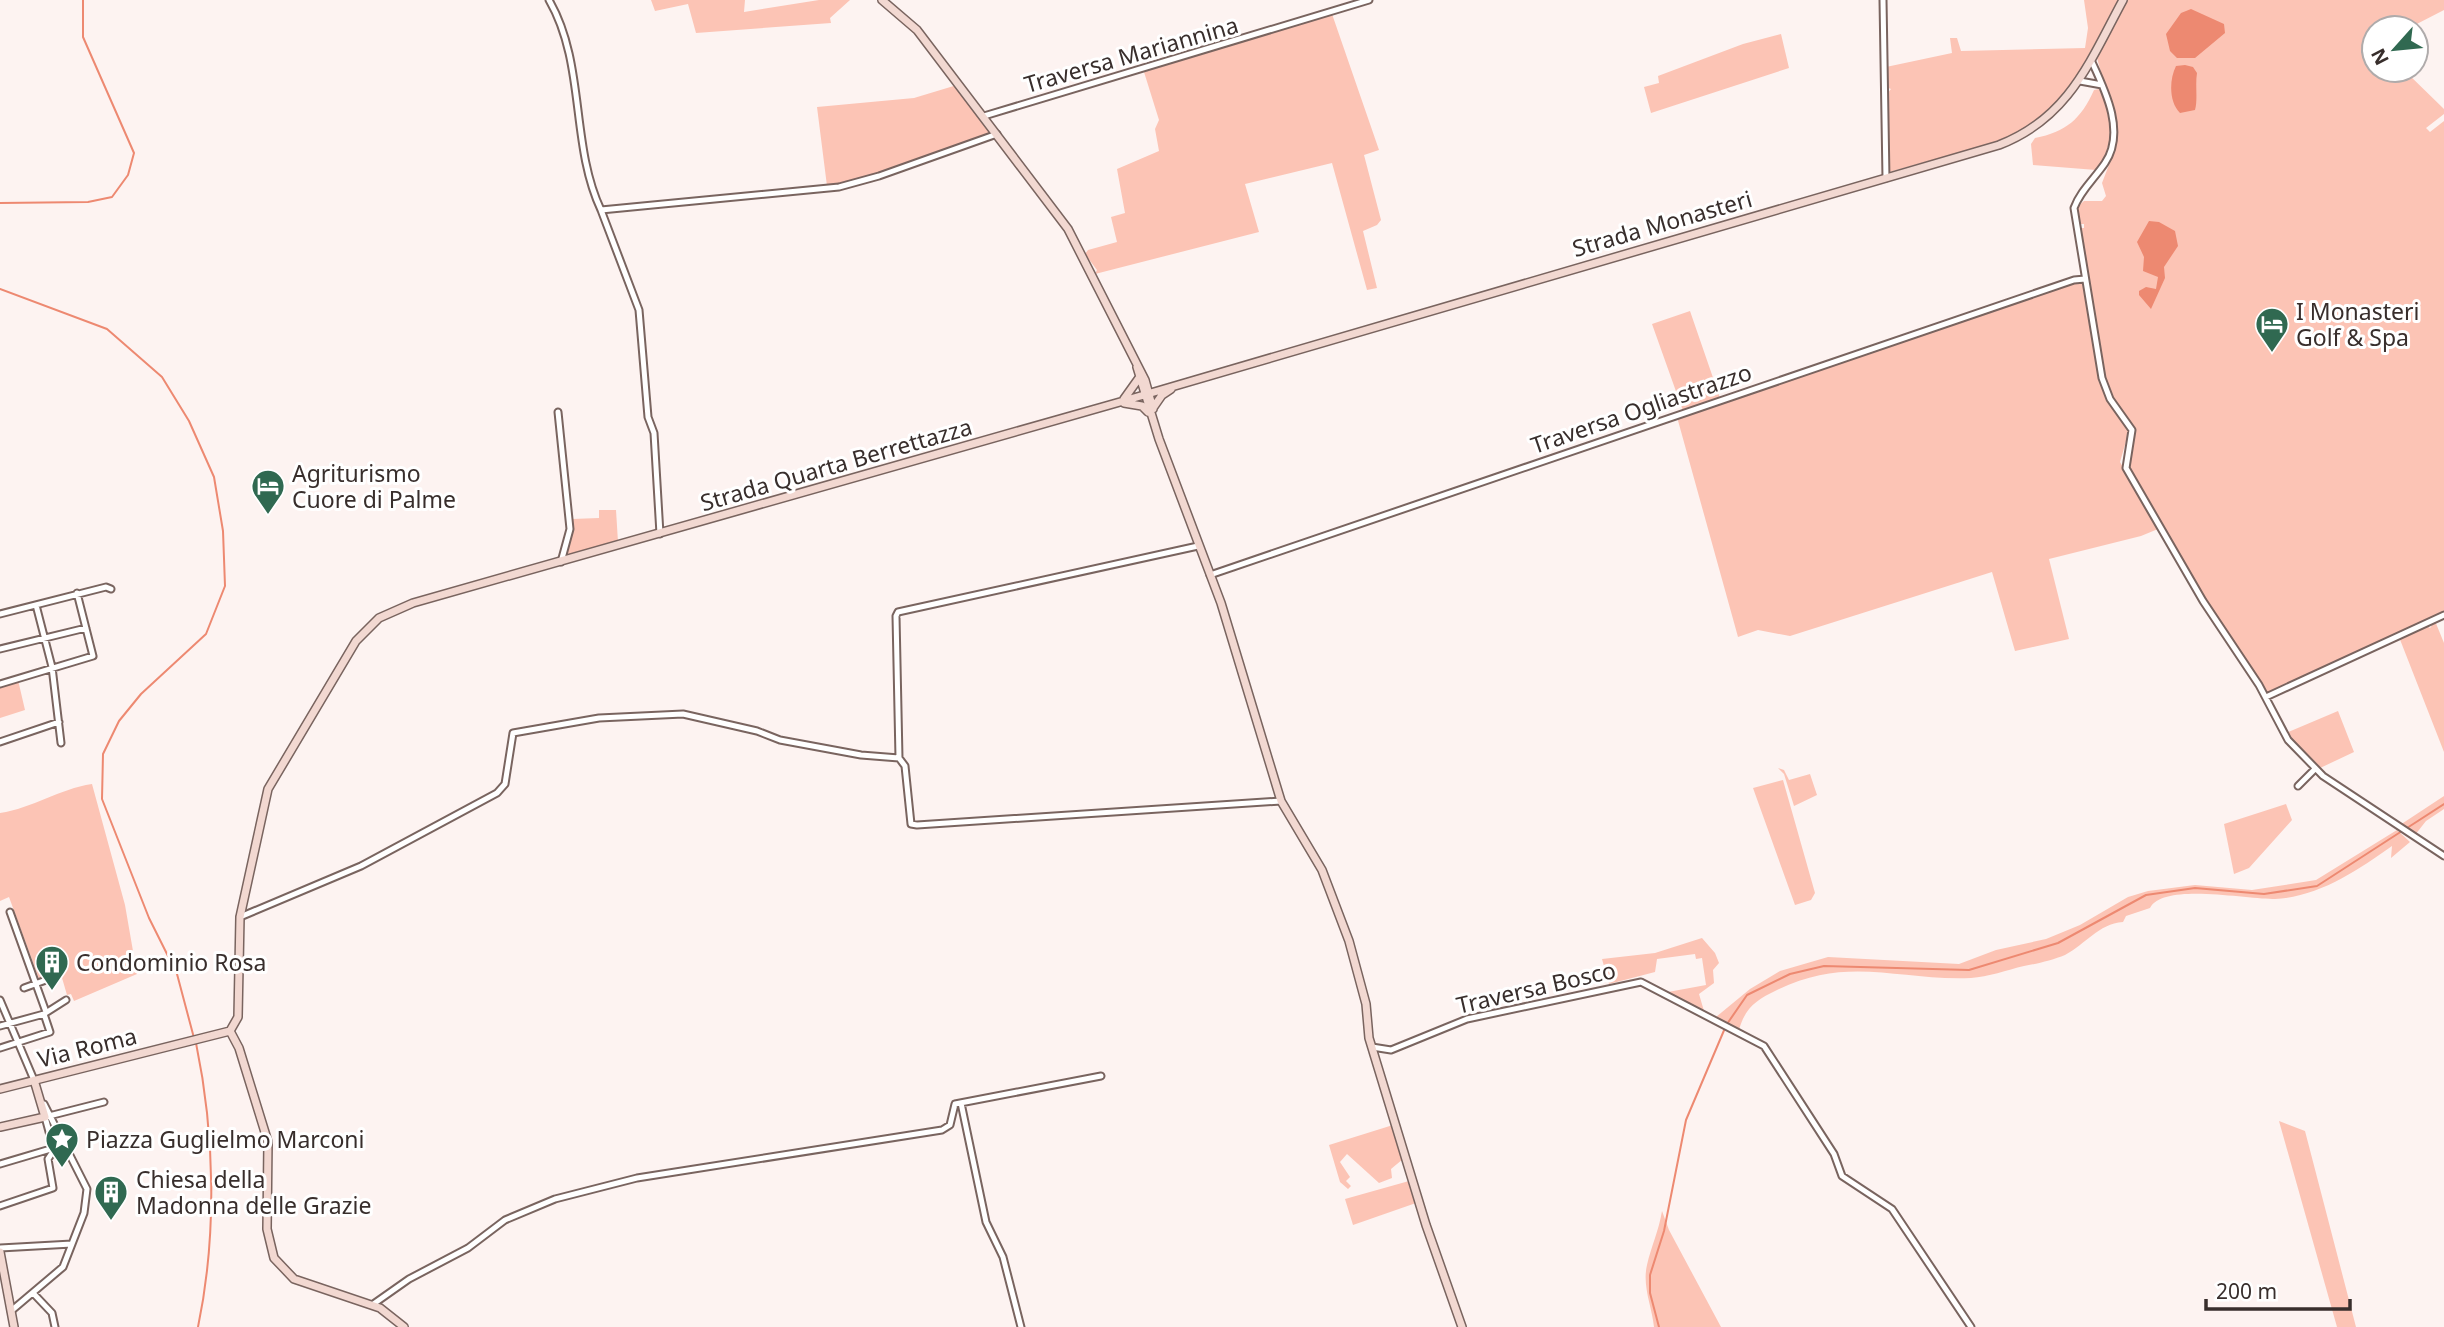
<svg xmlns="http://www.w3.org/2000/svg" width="2444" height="1327" font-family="'Noto Sans',sans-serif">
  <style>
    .green { fill: #fcc4b5 }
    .water { fill: #ed8971 }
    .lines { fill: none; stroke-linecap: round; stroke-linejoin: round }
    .stream { stroke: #ed8971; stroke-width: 2 }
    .street-casing { stroke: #79645f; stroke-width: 9 }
    .secondary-casing { stroke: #79645f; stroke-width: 10 }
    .street { stroke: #fff; stroke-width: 5 }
    .secondary { stroke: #f2d8d1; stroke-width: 7 }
    .labels { text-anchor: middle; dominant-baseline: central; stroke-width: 6; stroke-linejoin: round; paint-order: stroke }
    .street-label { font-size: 23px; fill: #382e2c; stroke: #fff }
    .poi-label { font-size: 23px; fill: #382e2c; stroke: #fff; text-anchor: start }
  </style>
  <rect width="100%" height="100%" fill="#fdf3f1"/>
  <path class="green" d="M651 0H745L744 12 819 0H850L830 18 831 23 696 33 688 4 655 11Z
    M2084 0H2119L2069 90 2027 129 1990 144 1889 172 1886 95 1891 89 1886 87V67L1952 53 1950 38H1957L1961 51 2085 48 2088 28Z
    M2127 0H2444V10L2409 28H2374V70H2404L2444 109V114L2426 128 2430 132 2444 121V612L2270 692H2267L2203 597 2129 467 2135 430 2112 399 2103 375 2079 228H2084V224H2079L2076 208 2084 201H2102L2106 196 2102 183 2115 149 2117 130 2097 58Z
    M1332 14 1379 150 1364 155 1381 220 1377 225 1363 231 1377 288 1367 290 1332 163 1245 184 1259 232 1095 274 1097 270 1085 254 1088 250 1117 242 1111 217 1125 213 1117 169 1159 151 1155 129 1159 120 1144 72Z
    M1781 34 1789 68 1651 113 1644 87 1659 83 1658 76 1743 44Z
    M957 85 991 129 989 135 882 172 827 186 817 107 914 98Z
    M2099 89C2115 117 2115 144 2096 170L2033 165 2031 144 2035 138C2066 132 2081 119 2094 90Z
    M2074 282H2082L2100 382 2108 400 2129 431 2120 462 2158 529 2141 536 2049 559 2069 639 2015 651 1992 572 1790 636 1758 630 1738 637 1677 417Z
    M1690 311 1720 398 1683 411 1652 324Z
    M599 510H616L618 542 566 556 572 535V519L599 518Z
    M2435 621 2444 643V752L2399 637 2426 625 2430 628Z
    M18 680 25 710 0 718V686Z
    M2338 711 2354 752 2318 769 2286 733Z
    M1778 768 1784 770 1789 780 1810 774 1817 795 1794 806 1784 774Z
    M1783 780 1815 893 1811 900 1795 905 1753 788Z
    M92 784 125 905 137 974 74 1001 71 994 67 995 60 971 39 979 9 897 0 901V813C33 808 59 789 92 784Z
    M2444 796V809L2426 821 2415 835 2400 825Z
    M2286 804 2292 820 2249 868 2234 874 2224 824Z
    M2397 830 2410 842 2391 858 2392 846C2357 871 2318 897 2275 899 2248 900 2164 882 2150 908L2126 916 2123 922C2098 924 2086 944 2065 955 2053 960 2036 964 2024 966 2007 970 1988 977 1971 978 1898 981 1849 955 1777 990 1756 1000 1745 1008 1739 1030L1716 1017 1750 989 1780 971 1828 957 1959 964 1996 950 2046 939 2080 925 2128 897 2148 891 2195 885 2252 890 2316 880Z
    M1702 938 1715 953 1719 963 1713 970 1714 983 1699 994 1704 1011 1668 992 1706 985 1702 958 1696 959 1695 954 1657 959 1655 972 1609 984 1602 959 1655 953Z
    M2279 1121 2305 1131 2356 1327H2337Z
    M1393 1125 1403 1159 1391 1169 1392 1178 1379 1183 1347 1154 1340 1162 1350 1177 1346 1181 1351 1186 1348 1189 1340 1182 1329 1145Z
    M1409 1181 1416 1203 1353 1225 1345 1199Z
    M1662 1211 1669 1230 1721 1327H1654C1652 1307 1642 1286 1647 1265 1651 1247 1659 1230 1662 1211Z"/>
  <path class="water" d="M2191 9 2224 24 2225 33 2195 58H2177L2170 51 2166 34 2181 13Z
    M2185 65 2193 67 2197 73C2195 85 2198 99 2195 110L2180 113C2169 102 2169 80 2176 66Z
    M2149 221 2159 222 2175 231 2178 246 2164 267 2165 278 2151 309 2139 295V291L2146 287 2156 289 2158 277 2143 271 2144 257 2137 242Z"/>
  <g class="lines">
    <path class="stream" d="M0 203 88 202 112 197 128 175 134 153 83 37V0
      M0 289 107 329 162 377 189 421 214 477 223 531 225 586 206 634 141 694 119 721 103 754 102 799 149 918 177 974 194 1038
      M2407 828 2444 804
      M1727 1024 1747 995 1790 974 1824 966 1969 970 2058 943 2146 895 2195 888 2264 894 2317 886 2402 831
      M196 1043C215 1134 217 1236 198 1327
      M1659 1327 1650 1293V1275L1664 1231 1686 1120 1725 1028"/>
    <defs>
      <path id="street" d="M549 0C586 64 570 144 601 210
        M1883 0 1886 178
        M2091 60C2105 90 2126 132 2105 163 2095 178 2080 191 2074 208L2102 378 2110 399 2132 430 2126 468 2203 601 2259 685 2288 740 2323 776 2444 856
        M2080 81 2102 85
        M984 116 1369 0
        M558 412 570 529 561 562
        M660 534 654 433 648 417 639 310 601 210 839 187 879 176 997 134
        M1210 575 2074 280 2085 279
        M36 605 52 667 61 743
        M0 614 106 587 111 589
        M0 649 86 628
        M0 684 93 656 77 593
        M2266 697 2444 615
        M0 742 59 722
        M899 758 896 616 898 612 1198 546
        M2298 786 2315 769
        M10 912 46 1012
        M240 917 361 866 497 793 505 784 513 733 599 718 683 714 757 731 780 740 861 755 899 758 905 766 911 824 917 825 1281 801
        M24 988 57 976
        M0 1000 34 1080
        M0 1026 44 1014 66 1000
        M1372 1047 1391 1050 1467 1019 1641 982 1764 1046 1834 1154 1842 1176 1892 1209 1971 1327
        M0 1048 50 1032 44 1014
        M961 1103 986 1222 1003 1257 1021 1327
        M0 1164 64 1145
        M0 1206 53 1188 48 1159 54 1150 45 1117 104 1102
        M0 1248 72 1244
        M33 1293 52 1313 55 1327
        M372 1305 409 1279 468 1248 505 1220 555 1199 637 1178 942 1130 950 1125 955 1104 1101 1076
        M11 1311 63 1267 84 1213 87 1189 44 1104"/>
      <path id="secondary" d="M882 0 917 30 1068 229 1145 380 1153 409
        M1137 367 1159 439 1221 603 1281 801 1322 870 1349 941 1366 1004 1369 1038 1426 1225 1462 1327
        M1124 399 1139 378
        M1124 403 1142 406 1148 412
        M1153 408 1162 395 1171 389
        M230 1031 238 1017 240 917 268 789 356 641 379 618 413 603 1120 402 1999 145C2069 118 2090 61 2123 0
        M230 1031 239 1048 268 1142 267 1229 274 1258 294 1279 380 1308 404 1327
        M0 1089 230 1031
        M0 1127 45 1117 34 1080
        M0 1252 14 1327"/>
    </defs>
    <use href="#street" class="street-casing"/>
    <use href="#secondary" class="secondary-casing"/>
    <use href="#street" class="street"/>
    <use href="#secondary" class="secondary"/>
  </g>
  <defs>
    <symbol id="hotel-pin" viewBox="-11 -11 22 30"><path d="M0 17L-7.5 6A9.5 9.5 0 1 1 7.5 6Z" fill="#306951" stroke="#fff"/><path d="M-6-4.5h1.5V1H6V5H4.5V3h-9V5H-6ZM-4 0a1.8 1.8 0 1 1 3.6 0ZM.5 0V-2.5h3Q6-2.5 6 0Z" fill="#fff"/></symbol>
    <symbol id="building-pin" viewBox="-11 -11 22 30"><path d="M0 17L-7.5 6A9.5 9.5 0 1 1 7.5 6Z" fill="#306951" stroke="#fff"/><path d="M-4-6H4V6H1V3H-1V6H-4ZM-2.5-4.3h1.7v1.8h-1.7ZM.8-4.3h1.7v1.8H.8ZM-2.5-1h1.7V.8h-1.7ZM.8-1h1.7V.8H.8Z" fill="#fff"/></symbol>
    <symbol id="sight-pin" viewBox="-11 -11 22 30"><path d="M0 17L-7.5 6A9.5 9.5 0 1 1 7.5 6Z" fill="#306951" stroke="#fff"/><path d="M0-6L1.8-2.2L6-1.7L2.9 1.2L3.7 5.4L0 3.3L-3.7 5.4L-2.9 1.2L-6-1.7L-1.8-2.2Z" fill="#fff"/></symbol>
  </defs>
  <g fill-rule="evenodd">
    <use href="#hotel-pin" x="2253" y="305" width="38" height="52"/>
    <use href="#hotel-pin" x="249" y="467" width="38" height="52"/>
    <use href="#building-pin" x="33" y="943" width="38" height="52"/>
    <use href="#sight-pin" x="43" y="1120" width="38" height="52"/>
    <use href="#building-pin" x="92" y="1173" width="38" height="52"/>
  </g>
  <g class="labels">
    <g class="street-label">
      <text transform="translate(1131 54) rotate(-16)">Traversa Mariannina</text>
      <text transform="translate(1662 223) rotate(-16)">Strada Monasteri</text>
      <text transform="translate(1641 408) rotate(-19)">Traversa Ogliastrazzo</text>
      <text transform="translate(836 464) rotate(-16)">Strada Quarta Berrettazza</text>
      <text transform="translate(1536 987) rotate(-13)">Traversa Bosco</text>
      <text transform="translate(87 1047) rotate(-14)">Via Roma</text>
    </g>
    <g class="poi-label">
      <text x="2296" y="311">I Monasteri<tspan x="2296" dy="26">Golf &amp; Spa</tspan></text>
      <text x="292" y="473">Agriturismo<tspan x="292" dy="26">Cuore di Palme</tspan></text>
      <text x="76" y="962">Condominio Rosa</text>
      <text x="86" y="1139">Piazza Guglielmo Marconi</text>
      <text x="136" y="1179">Chiesa della<tspan x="136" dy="26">Madonna delle Grazie</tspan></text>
    </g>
  </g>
  <g transform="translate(2395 49) rotate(243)"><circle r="33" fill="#ffffff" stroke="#afabab" stroke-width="2"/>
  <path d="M0-5L12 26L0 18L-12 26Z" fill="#306951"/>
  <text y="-10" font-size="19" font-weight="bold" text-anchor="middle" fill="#382e2c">N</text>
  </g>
  <path d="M2206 1299v10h144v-10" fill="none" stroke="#382e2c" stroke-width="3.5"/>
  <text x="2216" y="1299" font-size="21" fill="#382e2c" stroke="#ffffff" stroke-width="5" paint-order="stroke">200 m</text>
</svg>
